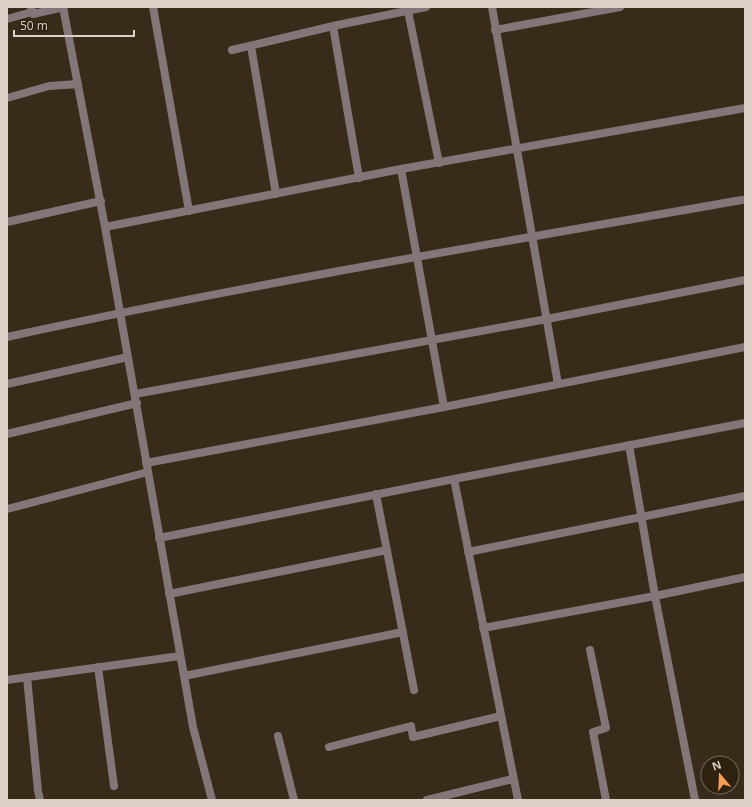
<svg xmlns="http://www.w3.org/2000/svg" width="752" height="807" font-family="'Open Sans',sans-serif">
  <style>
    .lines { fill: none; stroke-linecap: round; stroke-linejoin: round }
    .street { stroke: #837678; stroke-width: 8 }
  </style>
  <rect width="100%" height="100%" fill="#392b1a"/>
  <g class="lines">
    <path class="street" d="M31 7 33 14 64 7
      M63 7 105 227 193 727 212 800
      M153 7 189 211
      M492 7 558 384
      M408 11 439 163
      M7 19 32 12
      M333 26 359 178
      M495 30 620 7
      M251 46 276 194
      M232 50 333 26 426 7
      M7 98 49 86 78 84
      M401 169 444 407
      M7 222 101 201
      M105 227 401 169 745 108
      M7 337C250 284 496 243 742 200
      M7 384 128 357
      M135 394 547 319 745 280
      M7 434 137 403
      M629 445 655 596 695 800
      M146 463 444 407 745 347
      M454 479 518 800
      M376 494 414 690
      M7 509 148 472
      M159 538 454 479 745 423
      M468 552 745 496
      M169 594 387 550
      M483 628 655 596 745 577
      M590 650 606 728 593 732 606 800
      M98 667 114 786
      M184 676 403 632
      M27 677 38 791 40 800
      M7 680 180 656
      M278 736 294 800
      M329 747 411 726 413 737 501 716
      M427 800 513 779"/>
  </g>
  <rect width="752" height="807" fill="none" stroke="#dbd1c7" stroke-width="16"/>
  <g transform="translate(720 775) rotate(341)"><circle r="19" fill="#2f2110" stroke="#746759"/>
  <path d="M0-3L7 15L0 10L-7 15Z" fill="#fb9e51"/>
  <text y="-6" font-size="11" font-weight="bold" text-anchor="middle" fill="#dbd1c7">N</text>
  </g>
  <path d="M14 30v6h120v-6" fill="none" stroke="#dbd1c7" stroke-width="2"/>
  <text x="20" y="30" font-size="12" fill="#dbd1c7" stroke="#2f2110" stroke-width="3" paint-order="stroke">50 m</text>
</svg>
